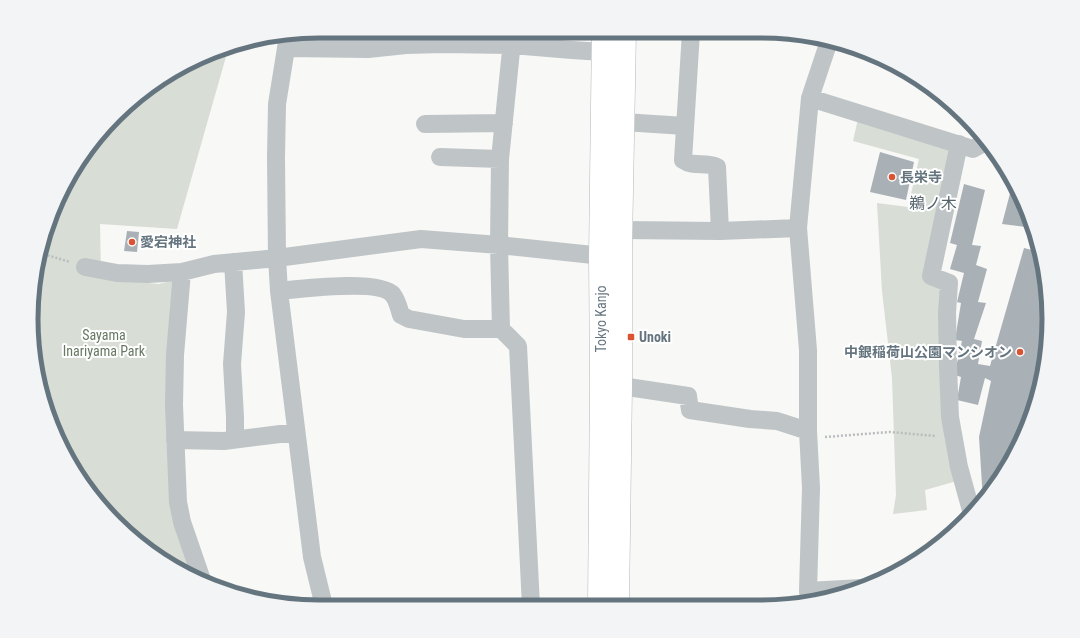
<svg xmlns="http://www.w3.org/2000/svg" width="1080" height="638" font-family="'Roboto Condensed','Noto Sans JP',sans-serif">
  <style>
    .green { fill: #d8ddd5 }
    .building { fill: #a9b1b6 }
    .lines { fill: none; stroke-linecap: round; stroke-linejoin: round }
    .highway-casing { stroke: #b3b7ba; stroke-width: 23 }
    .path { stroke: #babdbf; stroke-width: 2.5; stroke-dasharray: 2 2; stroke-linecap: butt }
    .minor { stroke: #bfc4c7; stroke-width: 18 }
    .highway { stroke: #fff; stroke-width: 22 }
    .poi-dot { fill: #da5434; stroke: #fff; stroke-width: 1.5 }
    .labels { text-anchor: middle; dominant-baseline: central; stroke-width: 4; stroke-linejoin: round; paint-order: stroke }
    .poi-label { font-size: 14px; font-weight: bold; fill: #65757f; stroke: #fff; text-anchor: start }
    .street-label { font-size: 14px; fill: #65757f; stroke: #fff }
    .park-label { font-size: 14px; fill: #687863; stroke: #fff }
    .quarter-label { font-size: 16px; fill: #56636b; stroke: #fff }
    .rim { fill: none; stroke: #65757f; stroke-width: 5 }
  </style>
  <rect width="100%" height="100%" fill="#f8f8f6"/>
  <path class="green" d="M227 46H229L177 229 100 224 101 274 134 277 148 283 159 284 175 280 169 400 198 578 159 559 91 495 46 412 31 319 41 244 80 159 144 90Z
    M858 119 950 148 925 279 943 286 957 481 925 490 927 510 893 514 896 495 892 378 882 291 877 203 908 207 919 159 853 141Z"/>
  <path class="building" d="M880 152 914 162 906 200 870 192Z
    M1013 182 1027 209 1033 228 1002 224Z
    M964 184 985 190 972 245 981 246 976 265 987 269 978 302 986 303 974 339 982 341 978 364 990 366 1024 248 1040 252 1043 263 1049 319 1044 372 1033 411H1031L1026 432 1001 479 983 501 979 437 991 381 985 378 978 405 957 400 961 377 955 375 957 363 962 341 955 340 961 303 957 302 964 273 950 269 957 245 950 243Z
    M127 231 139 232 137 252 124 251Z
    M667 599 669 606H639Z"/>
  <g class="lines">
    <defs>
      <path id="highway" d="M599 606 601 385 600 256 603 31
        M618 606 621 386V245L625 31"/>
    </defs>
    <use href="#highway" class="highway-casing"/>
    <path class="path" d="M40 253 70 262
      M825 437 890 432 936 436"/>
    <path class="minor" d="M513 31 500 159 499 245 501 329 518 346 531 606
      M691 32 683 160C694 168 705 161 717 167L720 231
      M288 36 277 104 276 157 277 258 279 291 312 557 324 606
      M286 48 368 49 406 45 443 44 512 45 572 50 603 52
      M810 98 973 149 982 144 984 139
      M623 122 685 126
      M425 124 504 123
      M959 144 931 276 949 283 947 313 948 366 950 417 959 467 972 514
      M440 157 500 159
      M622 230 720 231 798 228
      M233 262 236 312 232 364 235 417V439
      M85 267 117 273 148 274 182 272 214 264 277 258 421 239 499 245 612 257
      M182 272 175 355 174 405 178 502 182 522 202 580
      M279 291C300 289 381 279 393 295 397 300 399 308 401 315L409 319 464 329H501
      M621 386 688 396 690 410 750 419 777 421 808 431
      M175 440 224 441 296 432
      M808 591 861 588
      M809 601 808 591 811 488 808 431V350L798 228 810 98 829 41"/>
    <use href="#highway" class="highway"/>
  </g>
  <g class="poi-dot">
    <circle cx="892" cy="177" r="4"/>
    <circle cx="132" cy="242" r="4"/>
    <rect x="627" y="333" width="8" height="8" rx="2"/>
    <circle cx="1020" cy="352" r="4"/>
  </g>
  <g class="labels">
    <g class="poi-label">
      <text x="900" y="177">長栄寺</text>
      <text x="140" y="242">愛宕神社</text>
      <text x="639" y="337">Unoki</text>
      <text x="1012" y="352" text-anchor="end">中銀稲荷山公園マンシオン</text>
    </g>
    <g class="street-label">
      <text transform="translate(601 319) rotate(-90)">Tokyo Kanjo</text>
    </g>
    <g class="park-label">
      <text x="104" y="335">Sayama<tspan x="104" dy="16">Inariyama Park</tspan></text>
    </g>
    <g class="quarter-label">
      <text x="933" y="203">鵜ノ木</text>
    </g>
  </g>
  <path d="M0 0H1080V638H0ZM319 38H761A281 281 0 0 1 1042 319V319A281 281 0 0 1 761 600H319A281 281 0 0 1 38 319V319A281 281 0 0 1 319 38Z" fill="#f3f4f5" fill-rule="evenodd"/>
  <path class="rim" d="M319 38H761A281 281 0 0 1 1042 319V319A281 281 0 0 1 761 600H319A281 281 0 0 1 38 319V319A281 281 0 0 1 319 38Z"/>
</svg>
